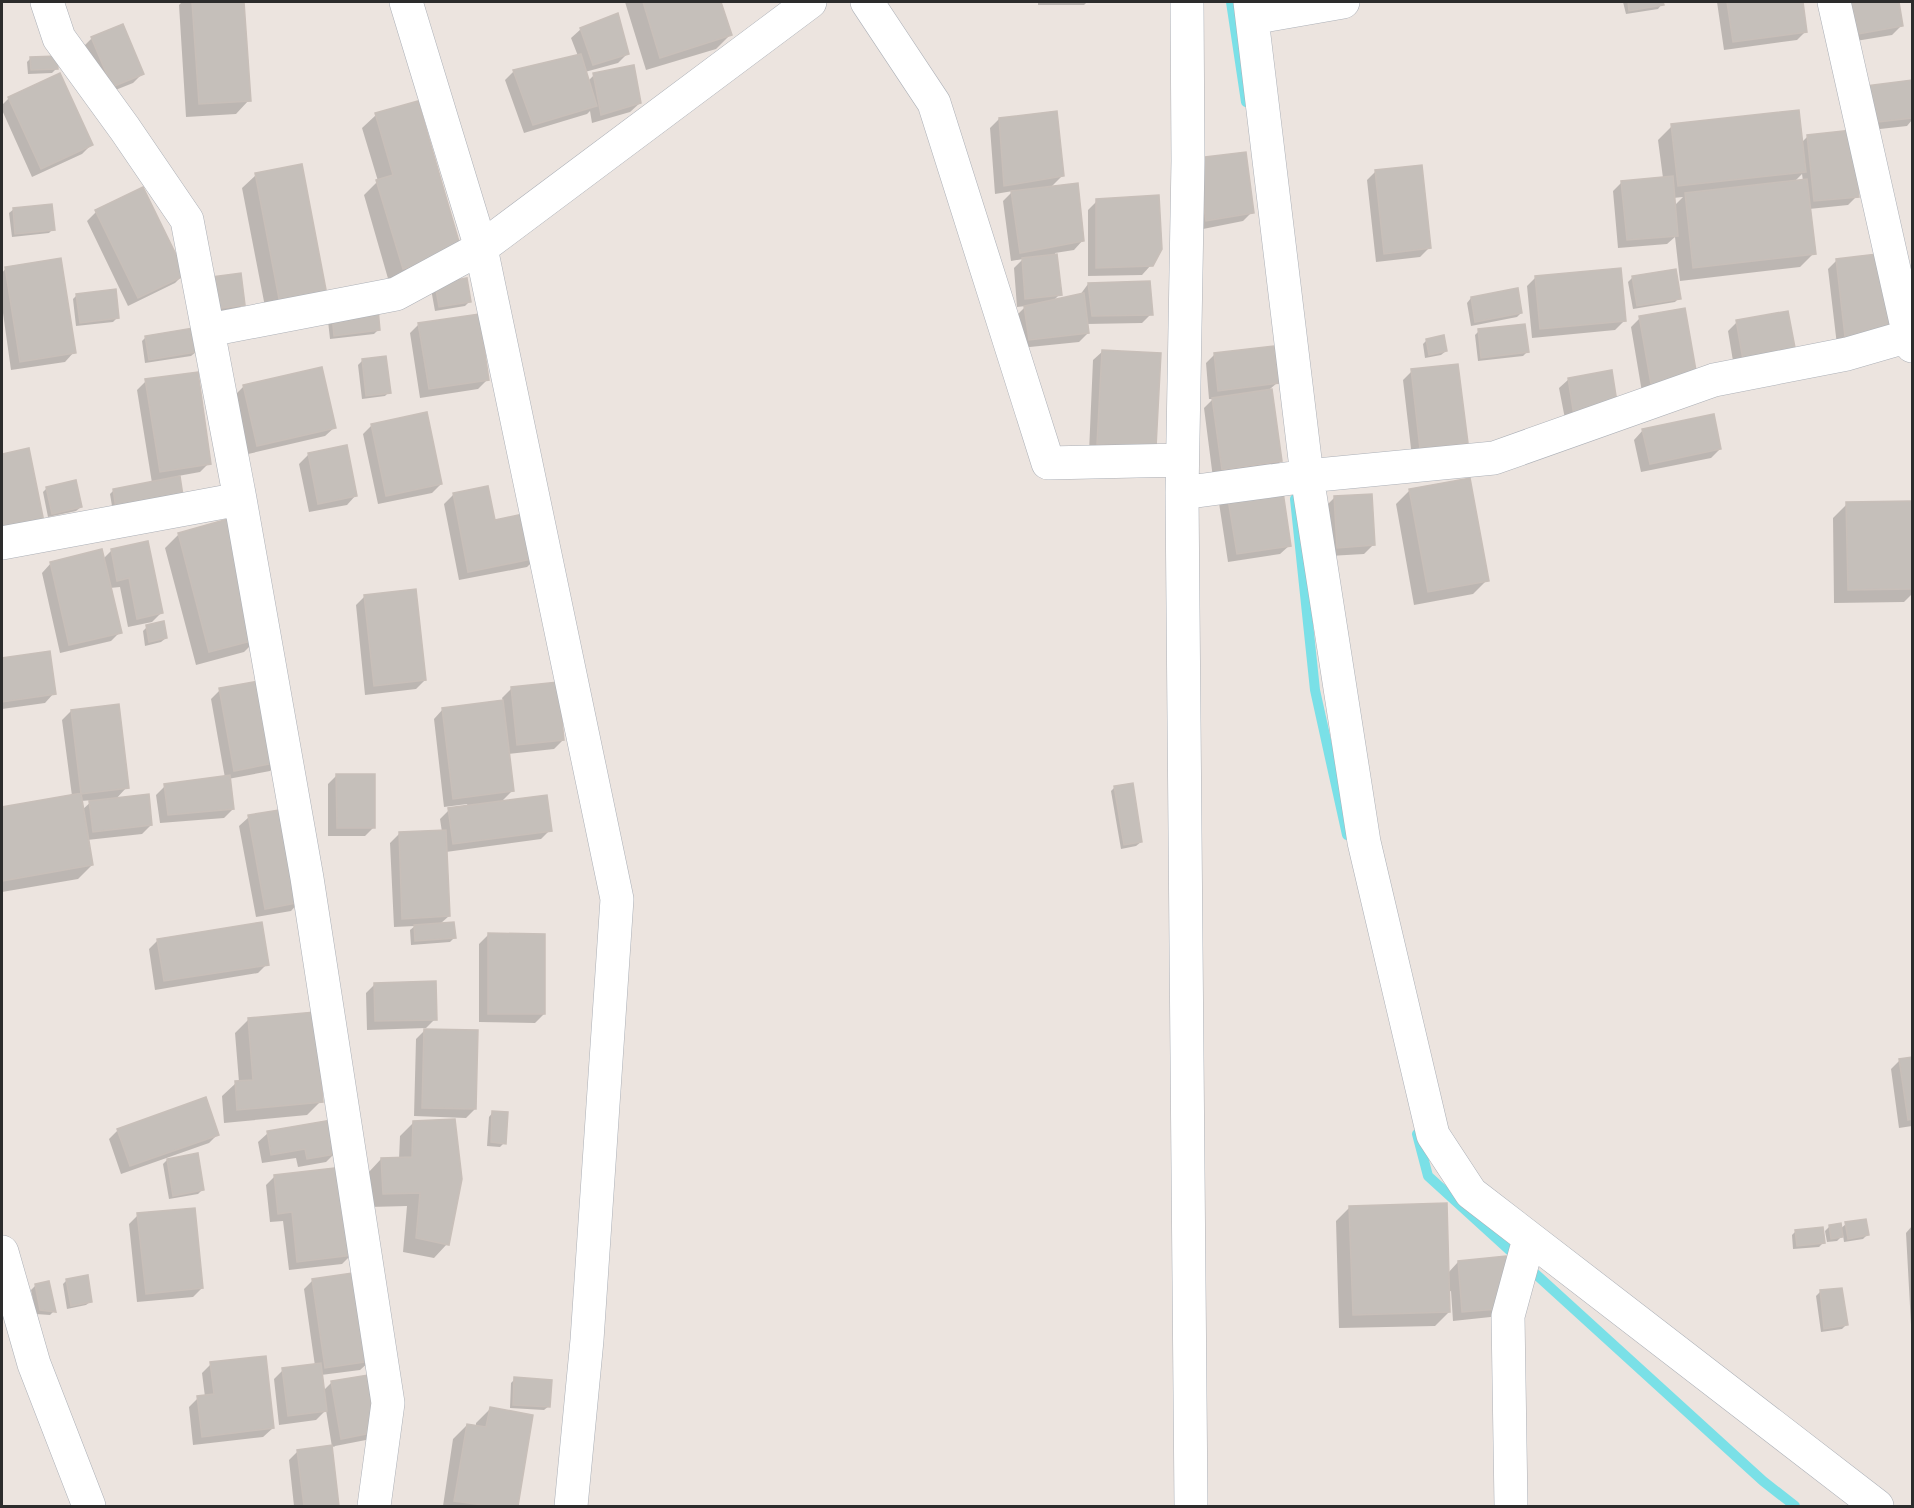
<svg xmlns="http://www.w3.org/2000/svg" width="1914" height="1508" font-family="'Golos Text',sans-serif">
  <style>
    .shadow { fill: #0003; fill-rule: evenodd }
    .lines { fill: none; stroke-linecap: round; stroke-linejoin: round }
    .stream { stroke: #7ae0e7; stroke-width: 10 }
    .building { fill: #c5bfba; stroke: #c8bfb9; stroke-width: 1.5 }
    .minor-casing { stroke: #acb0b7; stroke-width: 34 }
    .minor { stroke: #fff; stroke-width: 33 }
  </style>
  <rect width="100%" height="100%" fill="#ece4df"/>
  <path class="shadow" d="M182 2H243L249 100 236 114 186 117 179 5Z
    M625 2H720L730 35 716 49 646 70Z
    M1038 2H1087L1084 5H1038Z
    M1623 2H1662V4L1658 9 1626 14Z
    M1717 2H1802L1806 31 1797 40 1724 50Z
    M1837 2H1897L1901 26 1892 35 1844 43Z
    M581 29 627 54 618 63 585 72 588 81 594 75 640 103 630 112 592 123 590 111 587 114 524 133 505 80 514 71 578 56 571 38Z
    M92 38 142 74 133 83 103 95 83 47Z
    M31 58 56 69 52 73 28 74 27 62Z
    M1912 82V120L1907 126 1862 131 1867 87Z
    M9 98 91 145 82 154 32 177 2 110V105Z
    M376 115 460 252 389 282 364 195 378 181 362 128Z
    M999 119 1063 175 1050 188 1083 240 1074 250 1055 253 1060 294 1053 301 1080 295 1088 284 1151 314 1142 323 1087 324 1088 333 1079 342 1020 348 1016 316 1026 306 1017 307 1014 268 1023 259 1011 261 1003 201 1013 191 995 194 990 128Z
    M1672 126 1801 143 1808 136 1857 196 1848 205 1809 209 1814 253 1800 267 1680 281 1675 237 1667 244 1618 248 1613 191 1622 182 1663 178 1658 140ZM1802 174 1803 181 1794 182ZM1683 197 1674 206 1673 198Z
    M1188 169 1252 212 1243 221 1198 230Z
    M1376 171 1429 248 1420 257 1376 262 1367 180Z
    M256 175 325 294 267 317 242 188Z
    M1097 201 1151 265 1142 275 1088 276V210Z
    M14 209 53 229 49 233 12 237 9 213Z
    M96 212 184 274 175 283 128 306 87 221Z
    M1837 260 1884 357 1839 362 1828 269Z
    M6 268 74 352 65 362 11 370 2 306V273Z
    M1536 277 1624 321 1615 330 1532 338 1527 286Z
    M1632 278 1679 298 1675 302 1633 309 1628 282Z
    M208 282 244 304 239 308 212 312Z
    M431 289 469 302 465 306 435 311Z
    M77 295 117 318 113 322 76 326 73 299Z
    M1471 298 1521 313 1517 317 1471 326 1467 303Z
    M1640 318 1696 381 1643 398 1631 327Z
    M328 321 378 330 374 334 330 339Z
    M1737 322 1798 373 1789 382 1738 391 1728 331Z
    M419 324 487 380 478 389 420 398 410 333Z
    M1479 331 1527 352 1523 356 1478 361 1475 335Z
    M146 337 196 352 191 356 145 363 142 341Z
    M1427 340 1446 351 1441 355 1425 358 1423 344Z
    M1103 351 1154 447 1089 452 1093 360Z
    M1215 354 1277 383 1270 389 1281 461 1272 470 1213 478 1204 408 1213 399H1209L1206 363Z
    M362 361 389 392 385 396 362 399 358 365Z
    M1412 371 1466 442 1457 451 1412 457 1403 380Z
    M1610 372 1566 424 1559 388 1569 379Z
    M146 381 209 463 200 472 178 476 181 496 113 512 110 494 114 490 152 483 137 390Z
    M244 386 335 427 325 436 248 454 235 395Z
    M372 425 441 484 432 493 378 504 363 434Z
    M1643 430 1720 449 1711 458 1641 472 1634 440Z
    M27 450 2 538V455Z
    M308 455 356 495 347 505 309 512 299 464Z
    M47 488 81 507 76 511 48 517 43 492Z
    M1410 490 1487 580 1473 594 1414 605 1396 504Z
    M1228 494 1290 545 1280 554 1228 562 1219 503Z
    M453 495 494 521 536 558 527 567 459 580 444 504Z
    M1335 497 1373 545 1364 554 1329 556 1326 506Z
    M1912 503V594L1904 602 1834 603 1833 518 1847 504Z
    M179 534 258 638 244 652 196 665 165 548Z
    M147 543 161 613 152 622 128 627 120 587 110 588 120 632 111 641 60 653 42 573 51 563 103 559 111 551Z
    M365 596 425 680 416 689 365 695 356 605Z
    M147 627 166 638 161 642 145 646 143 631Z
    M48 653 54 693 45 703 2 709V659Z
    M511 689 563 740 554 749 508 754 512 791 500 803 550 830 541 839 446 852 449 916 440 924 454 938 450 942 411 945 410 930 415 926 394 927 390 843 399 834 442 832 440 819 449 810 468 807 467 804 444 807 434 719 443 709 503 701 502 698Z
    M220 690 279 762 270 771 228 779 233 809 224 818 160 823 156 795 165 786 225 778 211 699Z
    M71 711 127 787 115 800 151 825 142 834 87 840 92 865 78 879 2 892V808L72 796 62 720ZM93 800 82 810 81 801Z
    M337 775 374 827 365 836H328V784Z
    M1115 787 1141 842 1136 846 1121 849 1111 791Z
    M249 817 300 901 291 911 256 917 239 826Z
    M488 935 544 1014 535 1023 479 1022V944Z
    M158 940 267 964 258 973 155 990 149 949Z
    M375 984 435 1019 426 1028 367 1030 366 993Z
    M249 1019 321 1101 307 1115 224 1123 222 1096 236 1083 239 1082 235 1033Z
    M425 1030 475 1109 466 1118 414 1116 416 1039Z
    M1912 1058V1126L1899 1128 1891 1069 1900 1060Z
    M493 1112 504 1143 500 1147 487 1146 489 1117Z
    M414 1122 447 1244 434 1258 403 1252 407 1206 370 1207 368 1173 381 1159H399L400 1136Z
    M118 1130 218 1134 209 1143 121 1174 109 1139Z
    M268 1133 335 1153 326 1162 298 1167 296 1158 262 1163 258 1142Z
    M167 1160 203 1189 198 1194 169 1199 163 1164Z
    M275 1176 351 1255 342 1264 289 1270 283 1221 270 1222 266 1185Z
    M1350 1207 1448 1273 1458 1262 1500 1316 1453 1321 1451 1291 1448 1292 1449 1312 1435 1326 1339 1328 1336 1221Z
    M138 1215 202 1288 193 1297 137 1302 129 1224Z
    M1846 1224 1867 1235 1863 1239 1844 1242 1843 1235 1837 1241 1827 1242 1825 1231 1829 1227 1840 1229Z
    M1912 1226V1343L1906 1233Z
    M1796 1231 1823 1243 1819 1247 1793 1249 1792 1235Z
    M67 1280 91 1301 86 1305 67 1309 63 1284Z
    M313 1280 370 1361 360 1370 321 1375 323 1391 332 1382 371 1439 330 1447 337 1506H294L289 1460 298 1451 332 1447 326 1410 316 1420 279 1425 274 1379 283 1370 315 1366 304 1289Z
    M35 1286 54 1311 50 1315 36 1314 31 1290Z
    M1820 1292 1846 1325 1842 1329 1821 1332 1816 1296Z
    M211 1364 273 1428 263 1437 193 1445 189 1407 198 1398 205 1397 202 1373Z
    M515 1379 549 1406 544 1410 510 1408 511 1383Z
    M490 1409 531 1416 517 1506H443L453 1439 467 1425 476 1427V1423Z"/>
  <g class="lines">
    <path class="stream" d="M1231 2 1246 102
      M1295 499 1315 690 1347 835
      M1417 1134 1428 1176 1763 1481 1795 1506"/>
  </g>
  <path class="building" d="M192 2H244L251 101 199 104Z
    M643 2H721L732 35 660 58Z
    M1628 2H1663L1664 5 1629 11Z
    M1727 2H1803L1807 32 1733 42Z
    M1847 2H1899L1903 26 1853 35Z
    M618 13 629 54 593 65 580 28Z
    M123 24 144 74 112 87 91 37Z
    M581 54 597 106 533 125 513 70Z
    M57 56 58 69 31 70 30 57Z
    M634 65 641 103 601 115 593 73Z
    M60 73 93 145 41 169 8 97Z
    M1912 80V118L1870 123 1866 86Z
    M418 101 462 252 403 269 376 180 393 175 375 113Z
    M1799 110 1806 172 1678 186 1671 124Z
    M1057 111 1064 176 1004 186 999 118Z
    M1852 130 1859 197 1814 201 1807 135Z
    M1246 152 1254 213 1206 221 1197 158Z
    M302 164 327 295 280 304 255 173Z
    M1422 165 1431 248 1384 254 1375 170Z
    M1673 176 1678 236 1627 240 1621 181Z
    M1807 179 1816 254 1693 268 1685 193Z
    M1078 183 1084 241 1020 253 1011 191Z
    M143 187 186 275 138 298 95 210Z
    M1159 195 1162 249 1153 266 1096 268V199Z
    M52 204 55 230 15 234 13 208Z
    M1885 253 1895 349 1847 354 1836 259Z
    M1057 254 1062 295 1025 299 1022 258Z
    M61 258 76 353 20 362 5 267Z
    M1621 268 1626 321 1540 329 1535 276Z
    M1676 269 1681 299 1637 306 1632 276Z
    M241 273 245 305 215 309 212 277Z
    M467 278 471 302 439 307 435 284Z
    M1150 281 1153 315 1092 316 1088 283Z
    M1518 288 1522 313 1475 322 1471 297Z
    M116 289 119 318 80 323 76 294Z
    M1084 293 1089 333 1029 340 1024 306Z
    M1685 308 1698 382 1652 390 1639 316Z
    M378 309 380 330 334 336 332 315Z
    M1788 311 1800 374 1747 383 1736 320Z
    M479 314 489 380 429 389 418 323Z
    M1525 324 1529 352 1481 358 1478 329Z
    M193 328 197 352 149 360 145 336Z
    M1444 335 1447 351 1429 355 1426 339Z
    M1274 346 1279 383 1218 391 1214 353Z
    M1102 350 1161 353 1156 447 1097 444Z
    M386 356 391 393 366 396 362 359Z
    M1458 364 1468 443 1420 449 1411 369Z
    M322 367 336 428 257 446 243 385Z
    M1612 370 1618 409 1574 416 1568 378Z
    M198 372 211 464 160 472 145 379Z
    M1272 389 1282 461 1222 470 1212 398Z
    M427 412 442 484 386 496 371 424Z
    M1714 414 1721 449 1650 464 1642 429Z
    M347 445 357 496 318 504 308 453Z
    M29 448 44 522 2 531V454Z
    M180 476 183 496 116 509 113 489Z
    M1470 478 1489 581 1428 592 1409 489Z
    M76 480 82 507 52 514 46 487Z
    M1282 485 1291 546 1237 554 1227 493Z
    M488 486 495 520 528 513 537 558 468 572 453 493Z
    M1372 494 1375 545 1337 548 1334 496Z
    M1912 501V589L1848 590 1846 502Z
    M228 519 259 639 209 652 178 533Z
    M148 541 163 613 137 619 129 578 117 581 111 549Z
    M102 549 122 633 69 645 50 562Z
    M416 589 426 680 374 686 364 595Z
    M164 621 167 638 149 642 146 625Z
    M50 651 56 694 2 702V658Z
    M265 680 280 762 234 771 219 688Z
    M558 682 564 740 517 745 511 687Z
    M503 700 514 791 453 799 442 708Z
    M119 704 129 788 81 794 71 710Z
    M336 774H375V828H337Z
    M230 775 234 809 168 815 164 784Z
    M1133 783 1142 842 1124 845 1114 786Z
    M81 793 93 865 2 881V807Z
    M149 794 152 825 93 832 89 801Z
    M547 795 552 831 453 844 448 808Z
    M285 809 302 902 265 909 248 815Z
    M446 830 450 916 402 919 399 832Z
    M262 922 269 965 164 981 157 939Z
    M454 922 456 938 415 941 414 925Z
    M488 933 545 934V1014H488Z
    M436 981 437 1020 375 1021 374 983Z
    M315 1012 323 1102 237 1110 235 1081 253 1080 248 1018Z
    M424 1029 478 1030 476 1109 422 1108Z
    M1912 1057V1119L1908 1120 1899 1059Z
    M206 1097 219 1135 130 1166 117 1129Z
    M492 1111 508 1112 506 1144 491 1142Z
    M455 1119 462 1179 449 1245 416 1238 420 1193 383 1194 381 1158 412 1157 413 1121Z
    M331 1120 337 1154 307 1159 305 1149 271 1155 267 1131Z
    M198 1153 204 1190 173 1196 167 1159Z
    M343 1167 353 1255 297 1262 292 1212 278 1214 274 1175Z
    M1447 1203 1450 1312 1353 1315 1349 1206Z
    M195 1208 203 1288 146 1294 137 1213Z
    M1866 1219 1869 1235 1848 1239 1845 1222Z
    M1841 1223 1843 1237 1831 1239 1829 1225Z
    M1823 1227 1825 1243 1797 1246 1795 1230Z
    M1506 1256 1511 1308 1462 1312 1458 1261Z
    M359 1272 371 1361 325 1368 312 1279Z
    M88 1275 92 1302 71 1306 66 1279Z
    M49 1281 56 1312 40 1310 35 1284Z
    M1842 1288 1848 1325 1824 1329 1820 1290Z
    M266 1356 274 1428 202 1437 197 1396 214 1394 210 1362Z
    M321 1363 327 1411 288 1416 282 1368Z
    M374 1374 382 1431 341 1439 331 1381Z
    M514 1377 552 1380 550 1407 513 1405Z
    M490 1407 533 1415 518 1506H490L454 1501 467 1424 486 1427Z
    M332 1445 339 1506H304L297 1450Z"/>
  <g class="lines">
    <defs>
      <path id="minor" d="M47 2 59 38 125 129 187 220 240 499 307 878 388 1403 374 1506
        M406 2 481 248 617 899 587 1340 571 1506
        M867 2 934 103 1048 463 1182 460
        M1187 2 1188 161 1182 493 1191 1506
        M1250 2 1307 476 1364 842 1433 1135 1471 1193 1877 1506
        M1834 2 1909 336 1912 346
        M1252 18 1343 2
        M209 330 396 294 481 248 810 2
        M1182 493 1307 476 1494 458 1714 380 1847 354 1909 336
        M2 543 240 499
        M2 1252 34 1364 89 1506
        M1511 1506 1508 1316 1529 1239"/>
    </defs>
    <use href="#minor" class="minor-casing"/>
    <use href="#minor" class="minor"/>
  </g>
  <rect width="1914" height="1508" fill="none" stroke="#2c2c2c" stroke-width="6"/>
</svg>
